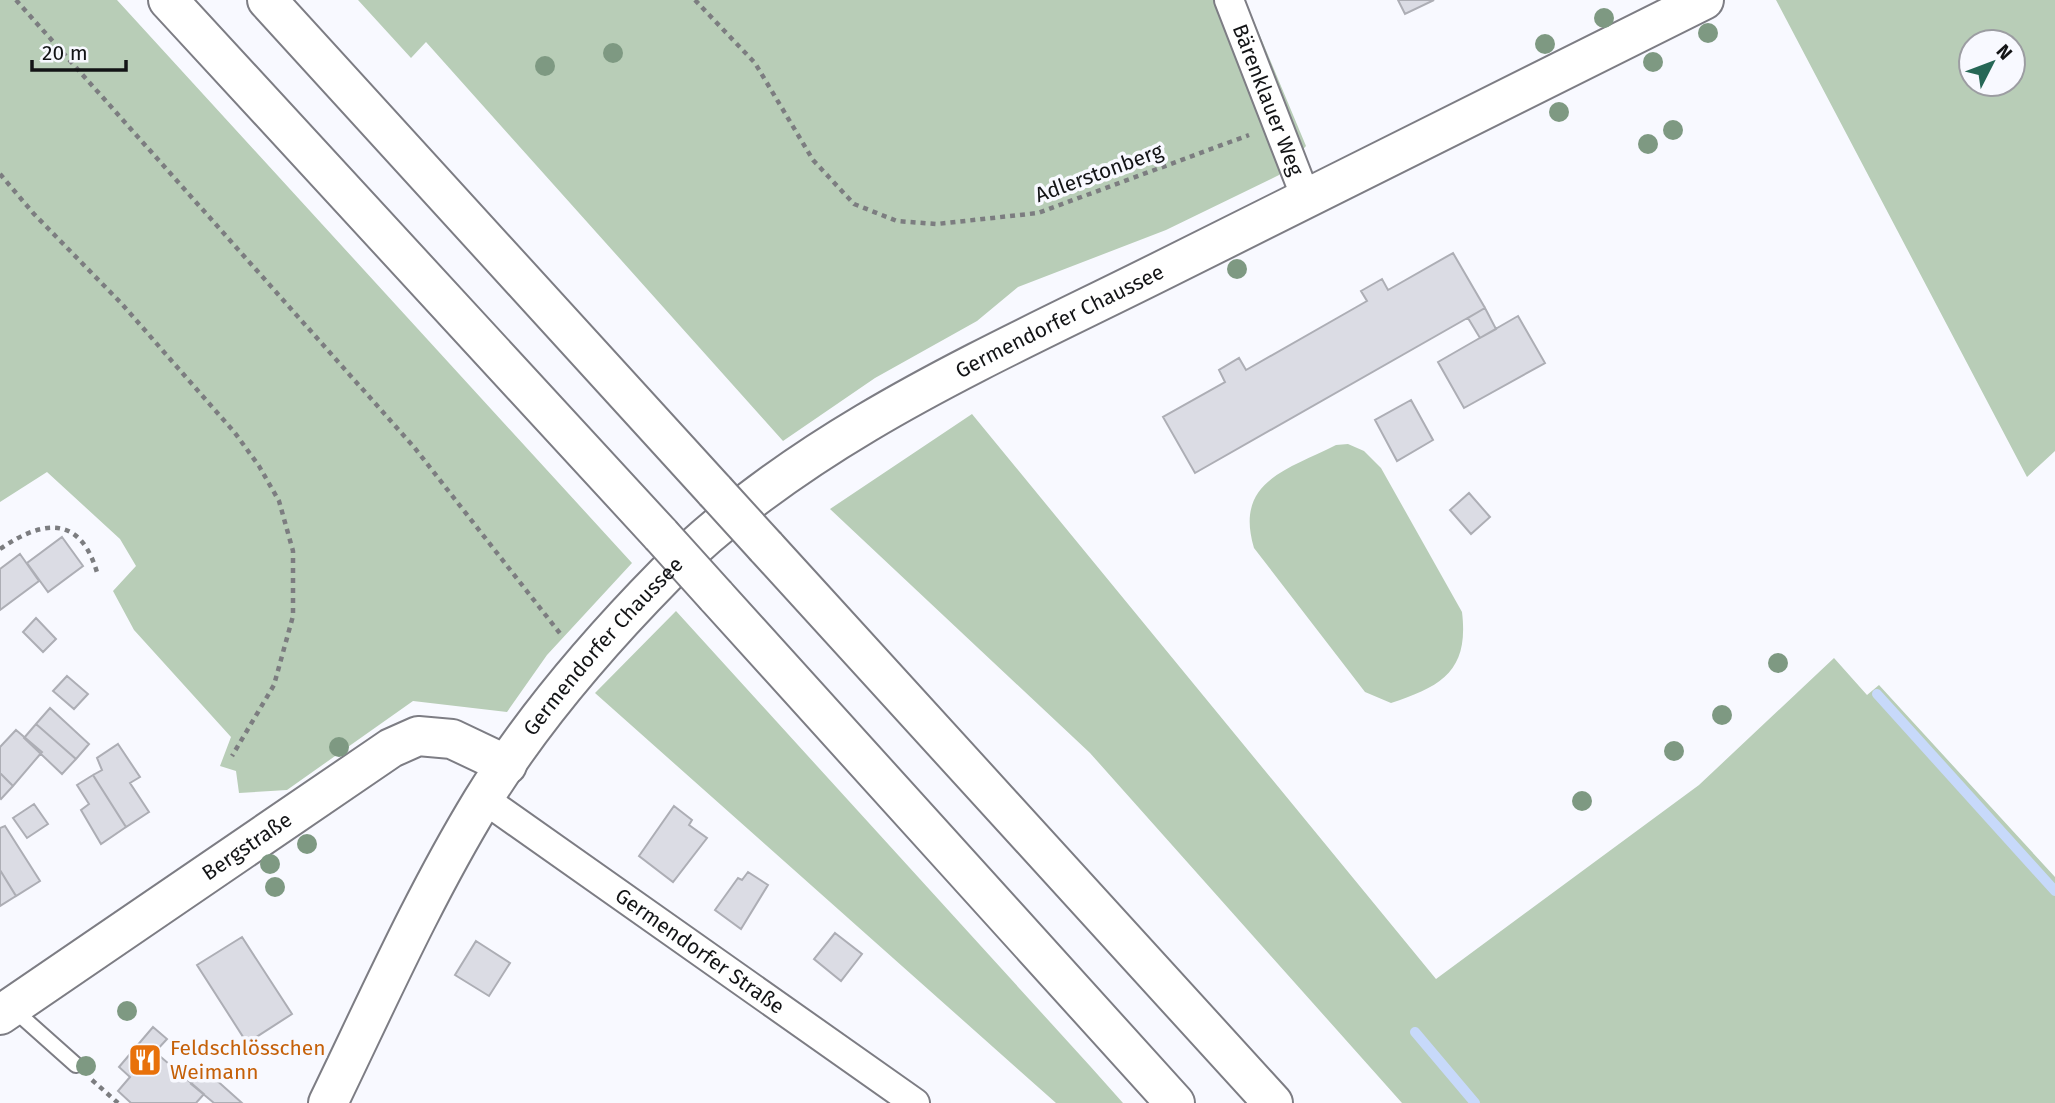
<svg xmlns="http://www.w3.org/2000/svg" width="2055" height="1103" font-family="'Fira Sans',sans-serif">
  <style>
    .green { fill: #b8cdb7; fill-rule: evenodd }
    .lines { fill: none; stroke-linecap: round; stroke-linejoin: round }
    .stream { stroke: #c7d9fa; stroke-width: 10 }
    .building { fill: #dbdce4; stroke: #adaeb5; stroke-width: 2 }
    .lane-casing { stroke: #7d7d84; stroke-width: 18 }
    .street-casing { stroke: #7d7d84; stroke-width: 32 }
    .secondary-casing { stroke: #7d7d84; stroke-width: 42 }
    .highway-casing { stroke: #7d7d84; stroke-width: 42 }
    .path { stroke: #7c7d80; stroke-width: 4.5; stroke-dasharray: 5 5; stroke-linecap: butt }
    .lane { stroke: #fff; stroke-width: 14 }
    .street { stroke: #fff; stroke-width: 28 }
    .secondary { stroke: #fff; stroke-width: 38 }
    .highway { stroke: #fff; stroke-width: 38 }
    .highway-bridge-casing { stroke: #7d7d84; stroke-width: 42; stroke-linecap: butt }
    .highway-bridge { stroke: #fff; stroke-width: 38 }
    .tree { fill: #7e9982 }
    .labels { text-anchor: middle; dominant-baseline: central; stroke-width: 7; stroke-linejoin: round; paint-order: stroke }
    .street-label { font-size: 21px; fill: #131416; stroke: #f8f9ff }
    .food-label { font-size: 21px; fill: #c56008; stroke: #f8f9ff; text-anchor: start }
  </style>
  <rect width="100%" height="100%" fill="#f8f9ff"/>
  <path class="green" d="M0 0H117L632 563 547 655 507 712 413 701 287 790 239 793 236 771 220 766 231 737 134 630 113 591 136 566 120 539 47 472 0 502Z
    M358 0H1245L1306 146 1279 175 1166 230 1018 287 977 321 875 378 783 441 426 42 411 58Z
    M1776 0H2055V451L2027 477ZM1971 42H2013V84H1971Z
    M972 414 1436 979 1699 785 1834 658 1867 695 1879 685 2055 877V1103H1402L1090 753 830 509Z
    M1348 444 1364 451 1381 468 1462 612C1469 670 1443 686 1391 703L1365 692 1254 548C1234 481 1287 470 1336 445Z
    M676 611 1090 1066 1123 1103H1056L595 693Z"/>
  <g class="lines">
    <path class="stream" d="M1877 694 2055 891
      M1415 1032 1475 1103"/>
  </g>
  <path class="building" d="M1398 0H1434L1405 14Z
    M1453 253 1485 308 1195 473 1163 417 1225 382 1219 370 1239 358 1246 370 1367 301 1361 291 1382 279 1388 290Z
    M1485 308 1496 329 1480 338 1468 318Z
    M1518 316 1545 363 1464 408 1438 362Z
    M1411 400 1433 440 1397 461 1375 420Z
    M1469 493 1490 517 1471 534 1450 510Z
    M62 537 83 566 48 592 27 563Z
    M20 554 39 581 0 610V569Z
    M36 618 56 639 43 652 23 632Z
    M67 676 88 694 74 709 53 691Z
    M50 708 89 744 76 759 36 724Z
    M36 724 76 759 62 774 24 738Z
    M16 730 42 752 13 786 0 773V747Z
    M118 744 140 777 130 783 149 812 126 827 93 775 102 770 97 758Z
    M0 773 13 786 1 799 0 798Z
    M93 775 126 827 101 844 81 810 89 804 77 785Z
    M34 804 48 824 27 838 13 818Z
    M674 806 692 820 689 825 707 838 673 882 639 856Z
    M5 826 40 881 16 896 0 870V828Z
    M0 870 16 896 0 906Z
    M748 872 768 885 741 929 715 910 738 878 742 880Z
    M835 933 862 954 841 981 814 959Z
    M242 937 292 1014 247 1043 197 965Z
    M476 941 510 963 489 996 455 975Z
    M153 1027 167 1039 155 1052 204 1094 196 1103H131L118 1091 130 1077 119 1067Z
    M204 1069 242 1103H214L191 1084Z"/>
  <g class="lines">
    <defs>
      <path id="lane" d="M12 1008 76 1065"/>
      <g id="street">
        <path id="s1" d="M1229 0 1306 198"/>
        <path id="s2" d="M484 799 915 1103"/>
      </g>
      <g id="secondary">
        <path id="s3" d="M0 1015 391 748 418 736 452 739 507 765"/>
        <path id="s4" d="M328 1103C377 1002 423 898 482 801 532 720 599 642 666 574 805 435 991 356 1163 270 1343 179 1524 90 1704 0"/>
      </g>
      <path id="highway" d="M168 0 661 535
        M267 0 715 491
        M766 547 1273 1103
        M716 596 1175 1103"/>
    </defs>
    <use href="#lane" class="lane-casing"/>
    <use href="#street" class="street-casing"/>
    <use href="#secondary" class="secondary-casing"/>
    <use href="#highway" class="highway-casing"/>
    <path class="path" d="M16 0 414 447 562 636
      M695 0 755 63 813 160 854 204 897 221 937 224 1038 213 1249 135
      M0 174 34 214 121 303 235 433 259 466 279 501 293 551V616L274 685 232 756
      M0 549C45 518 82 516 98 576
      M92 1080 118 1103"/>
    <use href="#lane" class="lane"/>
    <use href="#street" class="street"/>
    <use href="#secondary" class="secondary"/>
    <use href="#highway" class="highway"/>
    <defs>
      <path id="highway-bridge" d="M715 491 766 547
        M661 535 716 596"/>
    </defs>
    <use href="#highway-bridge" class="highway-bridge-casing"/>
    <use href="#highway-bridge" class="highway-bridge"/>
  </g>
  <g class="tree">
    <circle cx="1604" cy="18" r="10"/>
    <circle cx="1708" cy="33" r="10"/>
    <circle cx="1545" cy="44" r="10"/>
    <circle cx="613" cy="53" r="10"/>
    <circle cx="1653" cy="62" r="10"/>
    <circle cx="545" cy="66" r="10"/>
    <circle cx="1559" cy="112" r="10"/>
    <circle cx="1673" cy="130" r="10"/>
    <circle cx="1648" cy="144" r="10"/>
    <circle cx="1237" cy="269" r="10"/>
    <circle cx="1778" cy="663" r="10"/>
    <circle cx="1722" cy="715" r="10"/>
    <circle cx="339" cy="747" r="10"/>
    <circle cx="1674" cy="751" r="10"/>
    <circle cx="1582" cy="801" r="10"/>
    <circle cx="307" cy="844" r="10"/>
    <circle cx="270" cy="864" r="10"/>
    <circle cx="275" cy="887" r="10"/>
    <circle cx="127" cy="1011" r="10"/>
    <circle cx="86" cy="1066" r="10"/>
  </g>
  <defs>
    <symbol id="restaurant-square" viewBox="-11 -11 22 22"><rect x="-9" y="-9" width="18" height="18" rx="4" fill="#e8710a" stroke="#f8f9ff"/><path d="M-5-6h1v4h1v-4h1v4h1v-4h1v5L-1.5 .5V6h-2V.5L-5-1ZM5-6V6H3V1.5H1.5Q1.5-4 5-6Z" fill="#fff"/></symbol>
  </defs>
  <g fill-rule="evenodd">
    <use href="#restaurant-square" x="126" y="1041" width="38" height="38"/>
  </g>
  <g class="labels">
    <g class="street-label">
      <text stroke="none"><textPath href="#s1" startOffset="107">Bärenklauer Weg</textPath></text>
      <text transform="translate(1099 173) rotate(-20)">Adlerstonberg</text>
      <text stroke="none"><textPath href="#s4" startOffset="1102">Germendorfer Chaussee</textPath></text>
      <text stroke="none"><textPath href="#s4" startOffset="536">Germendorfer Chaussee</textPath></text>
      <text stroke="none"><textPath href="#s3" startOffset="299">Bergstraße</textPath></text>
      <text stroke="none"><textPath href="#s2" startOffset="264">Germendorfer Straße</textPath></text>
    </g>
    <g class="food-label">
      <text x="170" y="1048">Feldschlösschen<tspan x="170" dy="24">Weimann</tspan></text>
    </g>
  </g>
  <g transform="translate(1992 63) rotate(48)"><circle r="33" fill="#f8f9ff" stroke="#9c9da2" stroke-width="2"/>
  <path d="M0-5L12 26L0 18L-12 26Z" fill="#266756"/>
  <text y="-10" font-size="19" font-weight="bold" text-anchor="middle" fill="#131416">N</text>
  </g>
  <path d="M32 60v10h94v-10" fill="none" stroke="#131416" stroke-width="3.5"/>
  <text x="42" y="60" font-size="21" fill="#131416" stroke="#f8f9ff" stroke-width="5" paint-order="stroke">20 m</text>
</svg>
